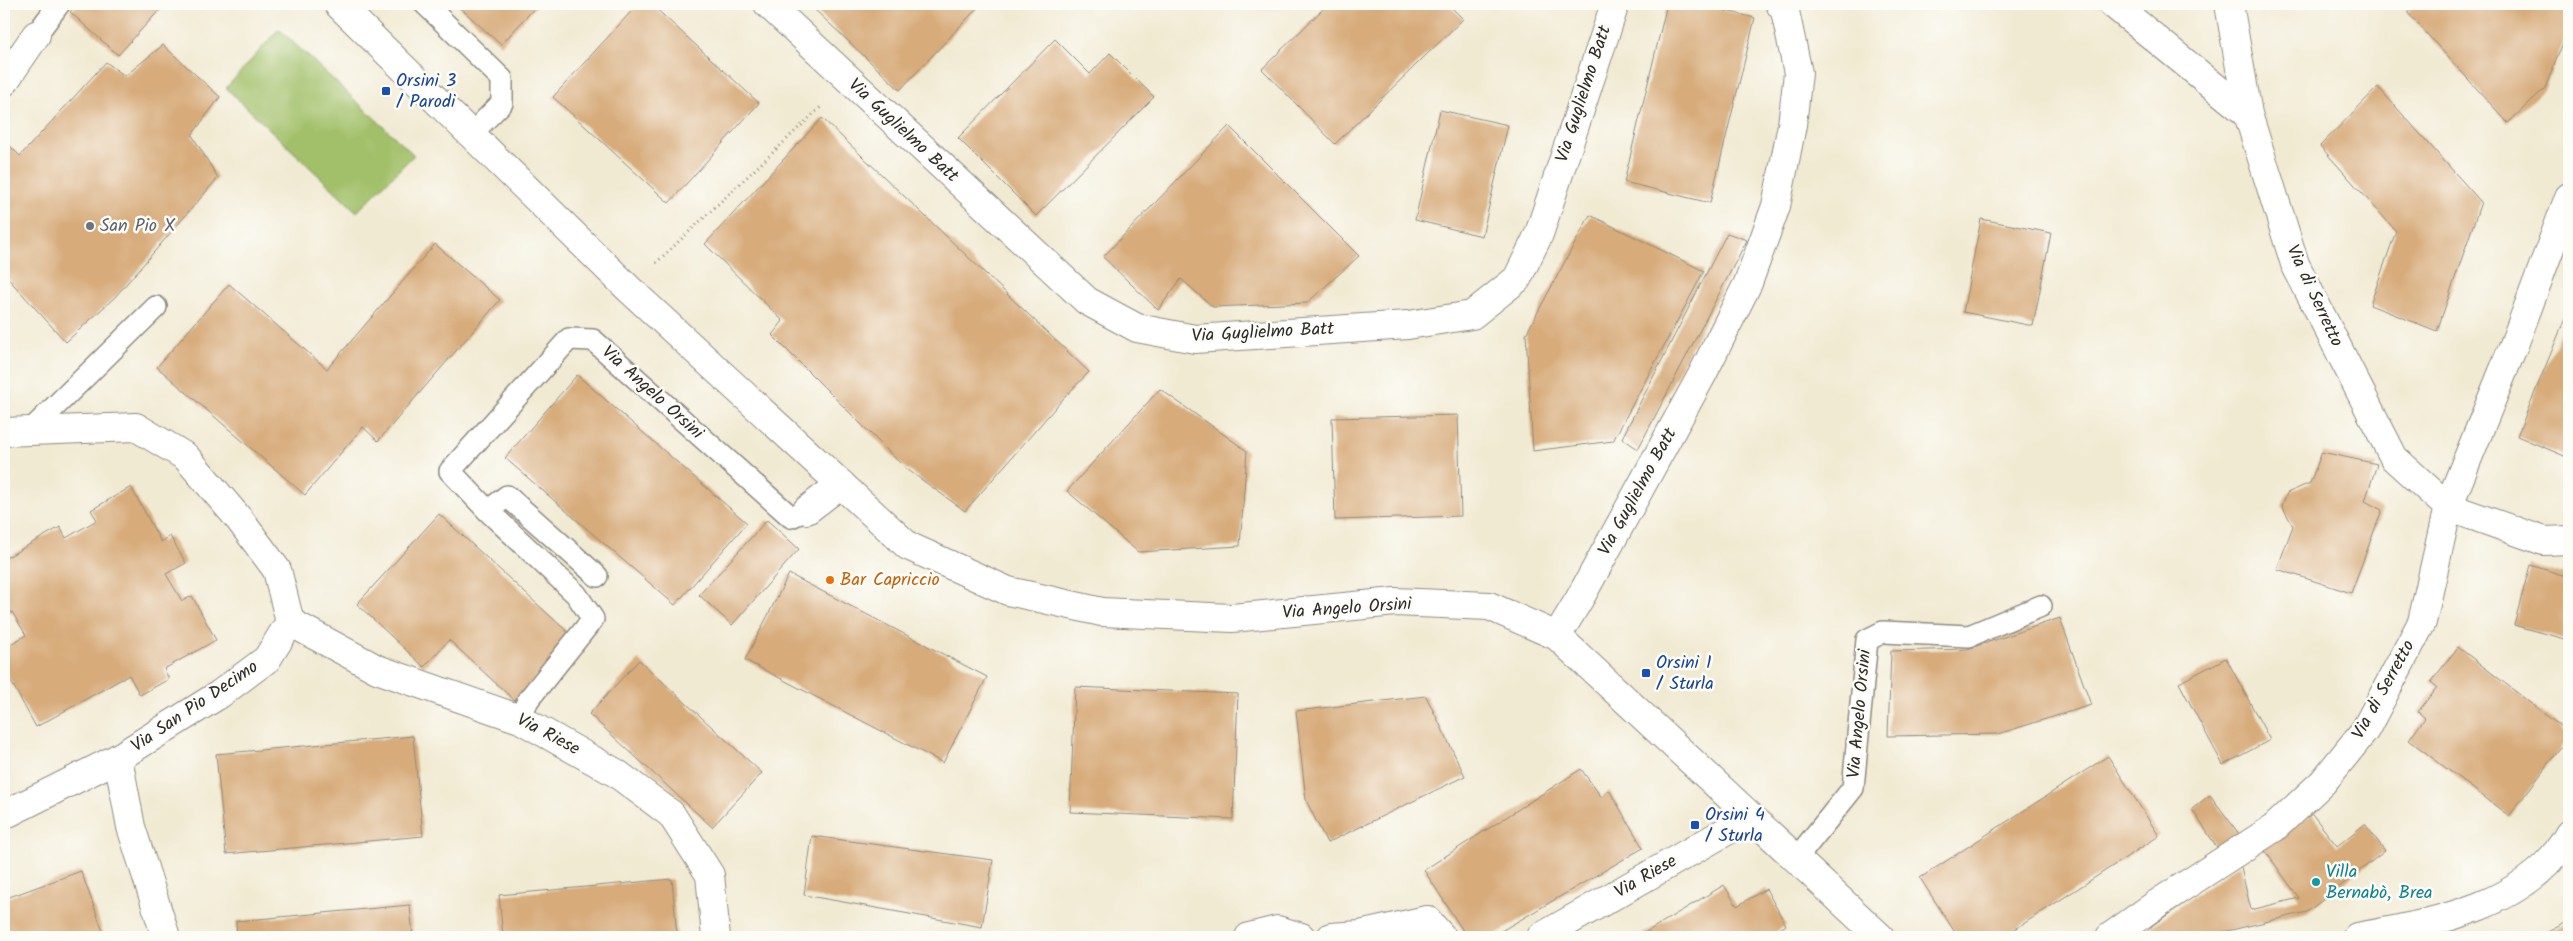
<svg xmlns="http://www.w3.org/2000/svg" width="2573" height="941" font-family="Kalam,sans-serif">
  <style>
    .green { fill: #a1c069; stroke: #66764a }
    .building { fill: #d7ab7a }
    .lines { fill: none; stroke-linecap: round; stroke-linejoin: round }
    .service-casing { stroke: #8e8a7f; stroke-width: 24 }
    .pedestrian-casing { stroke: #8e8a7f; stroke-width: 30 }
    .minor-casing { stroke: #8e8a7f; stroke-width: 30 }
    .tertiary-casing { stroke: #8e8a7f; stroke-width: 30 }
    .path { stroke: #8e8a7f; stroke-width: 3; stroke-dasharray: 1 4; stroke-linecap: butt }
    .service { stroke: #fff; stroke-width: 21 }
    .pedestrian { stroke: #fff; stroke-width: 28 }
    .minor { stroke: #fff; stroke-width: 28 }
    .tertiary { stroke: #fff; stroke-width: 28 }
    .transit-dot { fill: #1a4fb4; stroke: #fdfcf7; stroke-width: 2 }
    .worship-dot { fill: #6b7280; stroke: #fdfcf7; stroke-width: 2 }
    .food-dot { fill: #e8710a; stroke: #fdfcf7; stroke-width: 2 }
    .culture-dot { fill: #0f9aa8; stroke: #fdfcf7; stroke-width: 2 }
    .labels { text-anchor: middle; dominant-baseline: central; stroke-width: 5; stroke-linejoin: round; paint-order: stroke }
    .transit-label { font-size: 18px; fill: #164399; stroke: #fdfcf7; text-anchor: start }
    .street-label { font-size: 18px; fill: #2b2b2b; stroke: #fdfcf7 }
    .worship-label { font-size: 18px; fill: #5b616d; stroke: #fdfcf7; text-anchor: start }
    .food-label { font-size: 18px; fill: #c56008; stroke: #fdfcf7; text-anchor: start }
    .culture-label { font-size: 18px; fill: #0d838f; stroke: #fdfcf7; text-anchor: start }
  </style>
  <rect width="100%" height="100%" fill="#fdfcf7"/>
  <filter id="ink" filterUnits="userSpaceOnUse"><feTurbulence type="fractalNoise" baseFrequency=".02" numOctaves="2"/><feDisplacementMap in="SourceGraphic" scale="10" xChannelSelector="R" yChannelSelector="G"/><feConvolveMatrix kernelMatrix="1 2 1 2 8 2 1 2 1" color-interpolation-filters="sRGB"/></filter>
  <filter id="wash" filterUnits="userSpaceOnUse"><feTurbulence type="fractalNoise" baseFrequency=".0096" numOctaves="4" result="noise"/><feDisplacementMap in="SourceGraphic" scale="20" xChannelSelector="R" yChannelSelector="G"/><feGaussianBlur stdDeviation="1.12" result="paint"/><feColorMatrix in="noise" values="0 0 0 0 0 0 0 0 0 0 0 0 0 0 0 0 0 1.4 0 .05"/><feComposite in="paint" operator="in"/></filter>
  <g filter="url(#wash)">
    <rect width="100%" height="100%" fill="#f1ead3"/>
    <path class="green" d="M279 29 414 155 357 212 226 88Z"/>
    <g id="blocks">
      <path class="building" d="M4 4H12L4 18Z
        M78 4H165L118 55 70 12Z
        M456 4H538L501 45Z
        M638 4H651L759 103 669 203 553 97Z
        M815 4H981L900 90 812 7Z
        M1328 4H1448L1463 19 1335 144 1262 69Z
        M1667 4H1698L1755 18 1710 203 1624 182Z
        M2417 4H2569V28L2545 88 2508 123 2407 12Z
        M1055 39 1090 74 1110 53 1154 97 1036 216 958 138Z
        M163 45 220 97 192 135 218 178 115 297 66 342 4 274V140L20 156 106 62 125 76Z
        M2378 87 2481 202 2437 331 2370 305 2396 231 2320 146Z
        M1440 110 1508 125 1482 236 1415 220Z
        M822 118 1089 372 1062 400 965 511 904 467 772 335 783 321 705 244Z
        M1229 126 1359 256 1307 303 1213 307 1181 279 1158 310 1103 257Z
        M1590 215 1704 271 1613 441 1533 451 1526 334Z
        M1981 219 2051 233 2033 326 1963 312Z
        M1727 233 1747 240 1638 449 1622 438Z
        M435 244 500 300 378 441 363 427 305 495 157 367 229 284 327 369Z
        M2569 309V458L2517 436Z
        M577 375 747 523 675 605 505 458Z
        M1160 389 1247 451 1240 546 1138 552 1067 491Z
        M1458 415 1461 516 1335 520 1332 418Z
        M2322 452 2377 464 2365 501 2382 510 2351 593 2277 569 2293 526 2282 506 2287 493 2310 483Z
        M131 487 161 542 170 536 186 563 166 574 182 601 192 596 216 640 164 669 169 679 140 695 129 675 36 727 4 669V648L26 635 12 612 4 615V559L60 527 66 538 97 520 91 510Z
        M439 514 573 637 515 701 449 640 424 667 357 604Z
        M767 520 799 549 732 625 699 595Z
        M2530 565 2569 577V640L2514 625Z
        M789 574 987 677 943 763 745 660Z
        M2060 618 2091 705 1998 734 1888 736 1891 651 1968 649Z
        M2458 647 2569 733V737L2509 816 2409 740 2425 718 2418 712 2437 687 2431 682Z
        M2226 658 2270 740 2223 765 2179 683Z
        M639 660 762 773 712 827 589 714Z
        M1075 687 1238 694 1233 819 1070 812Z
        M1426 696 1465 776 1327 843 1306 800 1296 711Z
        M413 736 423 836 226 854 216 754Z
        M2108 756 2159 836 2003 937H1958L1920 878Z
        M1581 769 1602 798 1609 790 1643 848 1491 937H1467L1424 870Z
        M2210 795 2243 839 2221 854 2192 809Z
        M2312 814 2337 846 2365 824 2385 851 2307 912 2202 937H2142L2153 925 2240 864 2251 910 2299 898 2263 848Z
        M812 836 993 860 982 927 804 895Z
        M81 871 105 937H4V899Z
        M672 879 677 937H503L499 895Z
        M1724 885 1737 906 1766 889 1786 925 1768 937H1638Z
        M410 905 413 937H237L236 921Z
        M2569 921V937H2538Z"/>
    </g>
  </g>
  <g filter="url(#ink)">
    <use href="#blocks" fill-opacity="0" stroke="#8e8a7f" stroke-width="1"/>
    <g class="lines">
      <defs>
        <path id="service" d="M425 4 502 79V103L471 134
          M36 35 59 4
          M29 432 156 307
          M488 511 507 496 597 576
          M520 719 528 700 593 619 576 594 488 511 450 471 569 339 593 340 791 517 807 510
          M1796 859 1853 788 1867 640 1883 632 1969 636 2041 606"/>
        <path id="pedestrian" d="M118 758 131 827 166 937"/>
        <path id="minor" d="M768 4 1087 301 1137 328 1195 339 1408 325 1472 315 1517 279 1539 234 1615 4
          M2113 4 2248 114
          M2229 4 2248 114 2295 264 2394 458 2448 507 2544 541 2569 540
          M4 82 36 35
          M4 432 136 427 186 457 239 519 277 570 290 622 267 659 220 694 118 758 4 815
          M807 510 841 484
          M290 622 377 669 520 719 616 773 671 814 710 875 716 937
          M1557 636 1580 598 1702 375 1748 283 1776 206 1792 125 1798 73 1785 11 1780 4
          M1249 937 1277 930 1301 937
          M1331 937 1360 935 1427 920 1442 937
          M1541 937 1751 817
          M2110 937 2158 903 2274 828 2323 782 2365 730 2422 622 2448 507 2515 342 2569 197"/>
        <path id="tertiary" d="M338 4 629 289 908 546 1008 591 1102 612 1232 618 1395 602 1489 606 1557 636 1880 937
          M2357 937C2431 923 2529 907 2569 834"/>
      </defs>
      <use href="#service" class="service-casing"/>
      <use href="#pedestrian" class="pedestrian-casing"/>
      <use href="#minor" class="minor-casing"/>
      <use href="#tertiary" class="tertiary-casing"/>
      <path class="path" d="M656 263 823 105"/>
      <use href="#service" class="service"/>
      <use href="#pedestrian" class="pedestrian"/>
      <use href="#minor" class="minor"/>
      <use href="#tertiary" class="tertiary"/>
    </g>
  </g>
  <g class="transit-dot">
    <rect x="381" y="86" width="10" height="10" rx="2.5"/>
    <rect x="1641" y="668" width="10" height="10" rx="2.5"/>
    <rect x="1690" y="820" width="10" height="10" rx="2.5"/>
  </g>
  <circle class="worship-dot" cx="90" cy="226" r="5"/>
  <circle class="food-dot" cx="830" cy="580" r="5"/>
  <circle class="culture-dot" cx="2316" cy="882" r="5"/>
  <g class="labels">
    <g class="transit-label">
      <text x="396" y="81">Orsini 3<tspan x="396" dy="21">/ Parodi</tspan></text>
      <text x="1656" y="663">Orsini 1<tspan x="1656" dy="21">/ Sturla</tspan></text>
      <text x="1705" y="815">Orsini 4<tspan x="1705" dy="21">/ Sturla</tspan></text>
    </g>
    <g class="street-label">
      <text transform="translate(1584 94) rotate(-72)">Via Guglielmo Batt</text>
      <text transform="translate(903 131) rotate(43)">Via Guglielmo Batt</text>
      <text transform="translate(2314 296) rotate(65)">Via di Serretto</text>
      <text transform="translate(1263 333) rotate(-3)">Via Guglielmo Batt</text>
      <text transform="translate(652 393) rotate(42)">Via Angelo Orsini</text>
      <text transform="translate(1638 492) rotate(-61)">Via Guglielmo Batt</text>
      <text transform="translate(1347 609) rotate(-4)">Via Angelo Orsini</text>
      <text transform="translate(2384 690) rotate(-61)">Via di Serretto</text>
      <text transform="translate(195 707) rotate(-34)">Via San Pio Decimo</text>
      <text transform="translate(1860 714) rotate(-85)">Via Angelo Orsini</text>
      <text transform="translate(548 735) rotate(28)">Via Riese</text>
      <text transform="translate(1646 877) rotate(-30)">Via Riese</text>
    </g>
    <g class="worship-label">
      <text x="100" y="226">San Pio X</text>
    </g>
    <g class="food-label">
      <text x="840" y="580">Bar Capriccio</text>
    </g>
    <g class="culture-label">
      <text x="2326" y="872">Villa<tspan x="2326" dy="21">Bernabò, Brea</tspan></text>
    </g>
  </g>
  <rect width="2573" height="941" fill="none" stroke="#fdfcf7" stroke-width="20"/>
</svg>
